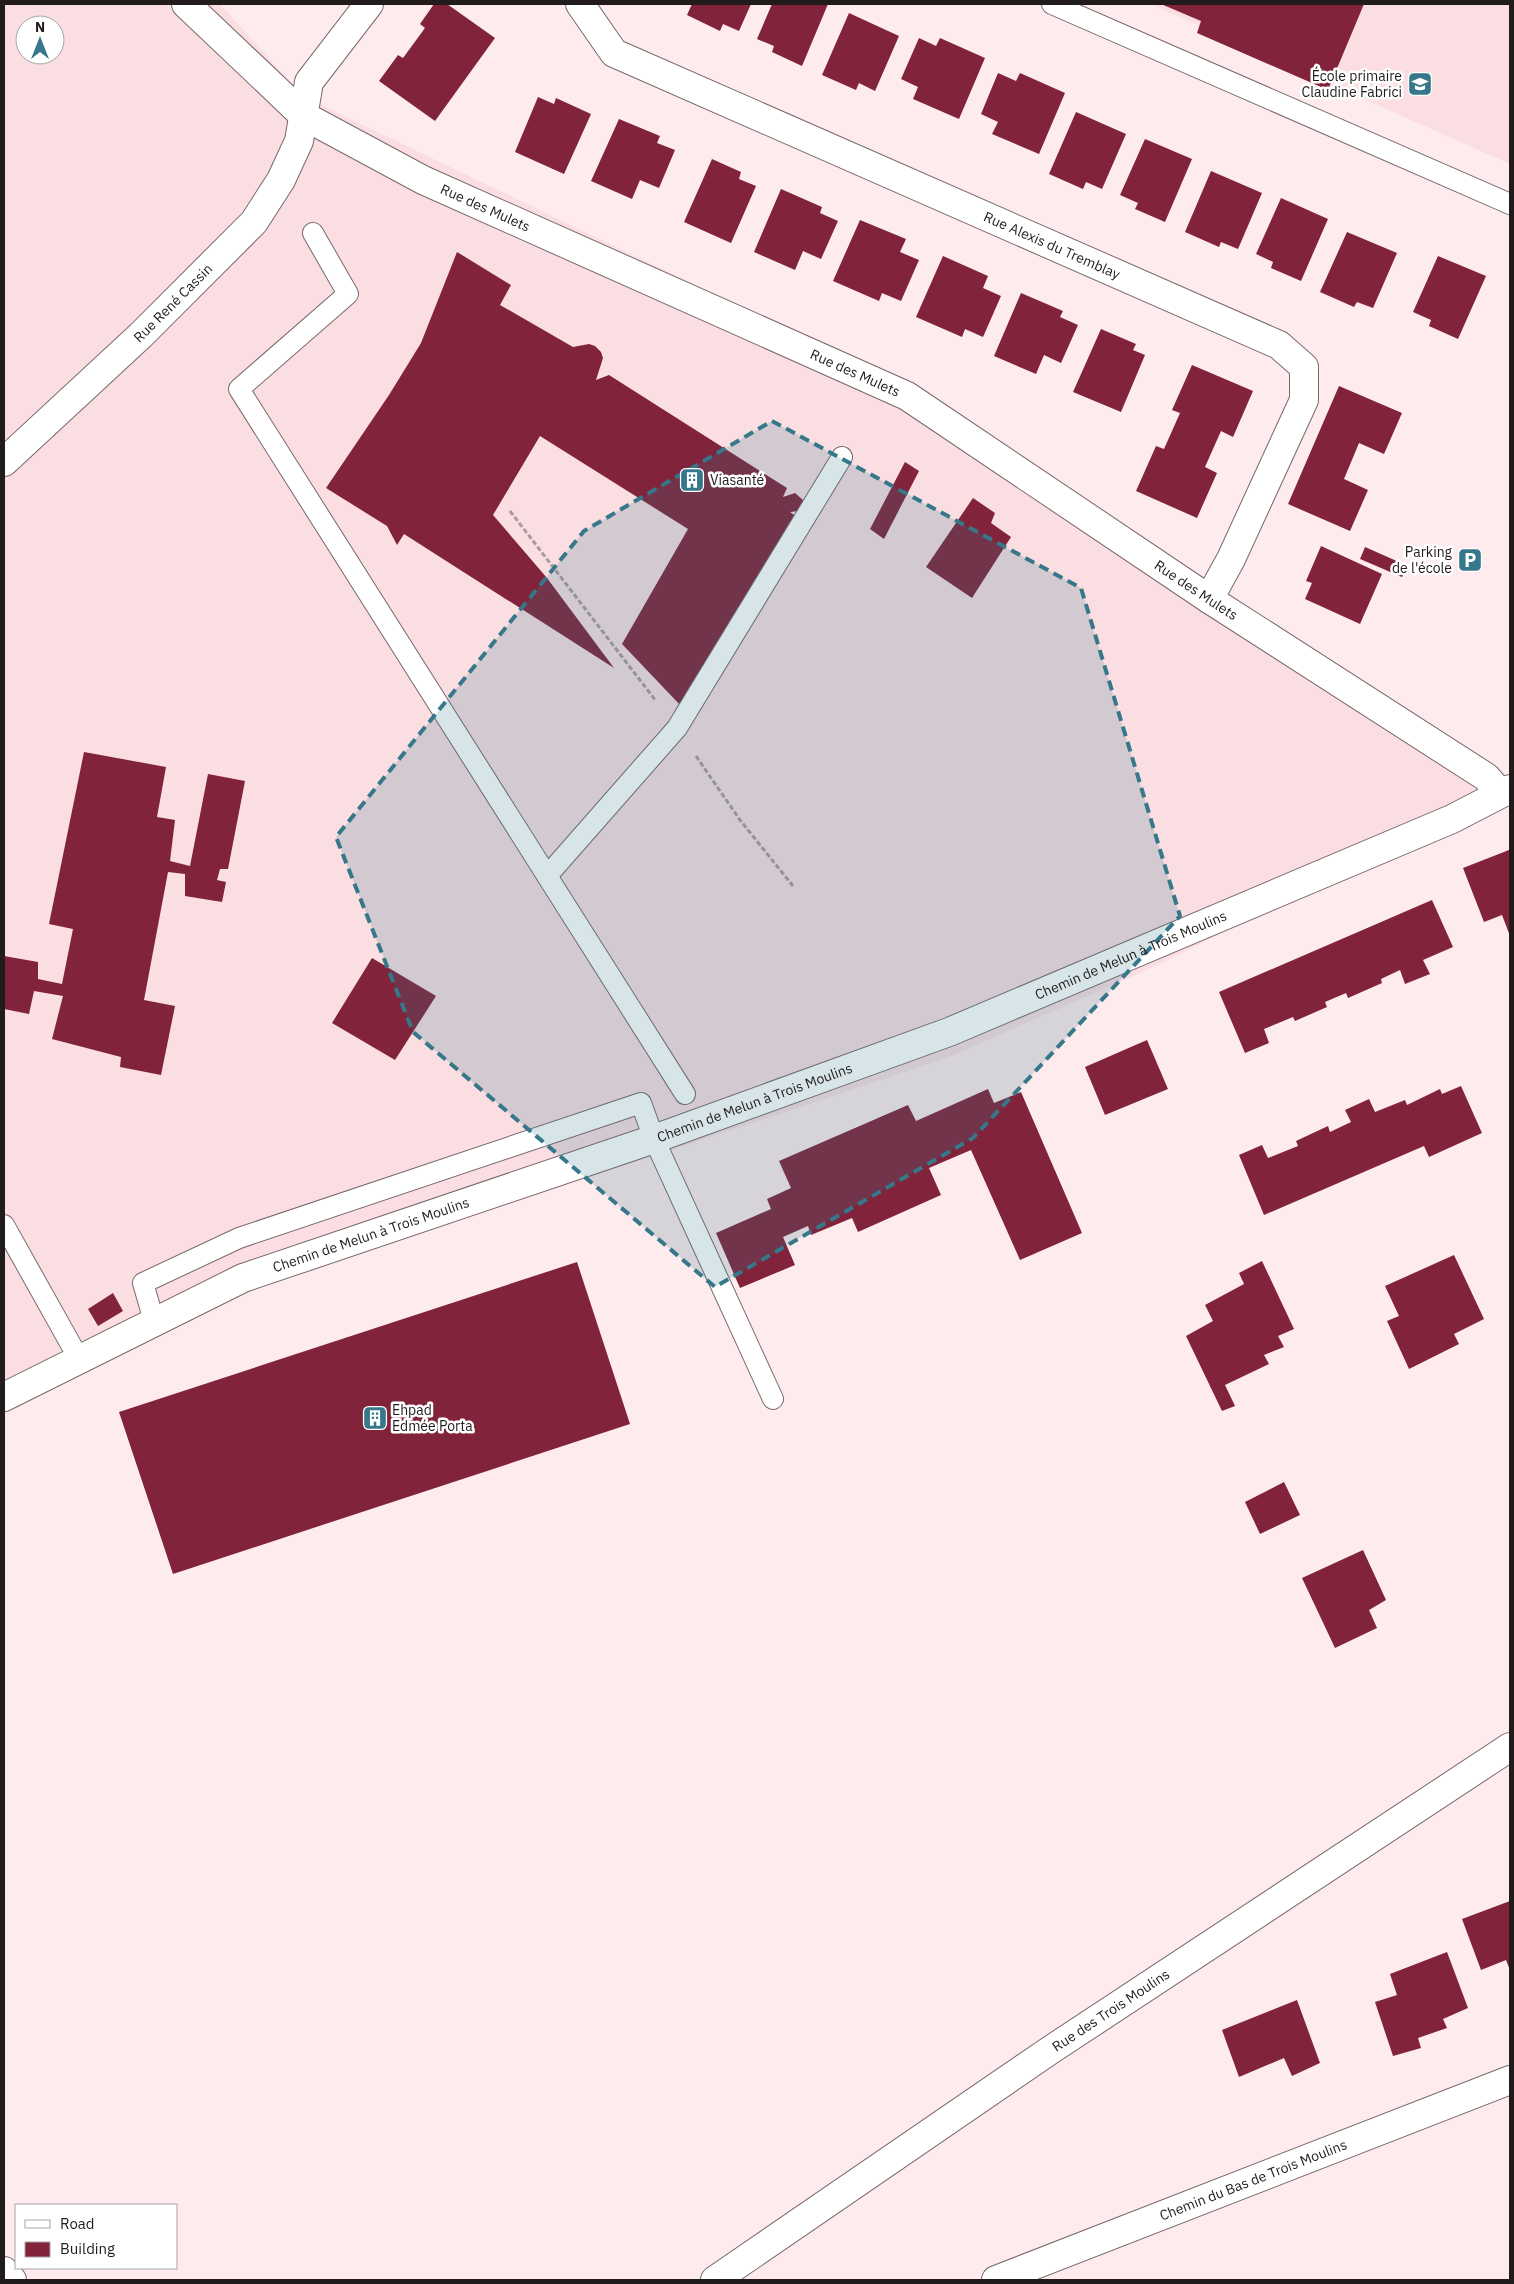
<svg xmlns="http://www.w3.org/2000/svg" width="1514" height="2284" font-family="'IBM Plex Sans',sans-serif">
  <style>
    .built { fill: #fadee1; fill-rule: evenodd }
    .building { fill: #81233a }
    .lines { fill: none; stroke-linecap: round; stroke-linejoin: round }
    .lane-casing { stroke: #78686a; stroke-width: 22 }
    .street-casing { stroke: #78686a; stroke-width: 30 }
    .primary-casing { stroke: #78686a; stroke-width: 30 }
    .path { stroke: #aa9c9e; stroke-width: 3; stroke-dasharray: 5 2.5; stroke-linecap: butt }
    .lane { stroke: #fff; stroke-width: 20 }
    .street { stroke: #fff; stroke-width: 28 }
    .primary { stroke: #fff; stroke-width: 28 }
    .marked { fill: #36778a; fill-opacity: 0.2; stroke: #36778a; stroke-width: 4; stroke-dasharray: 10 6; stroke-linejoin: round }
    .labels { text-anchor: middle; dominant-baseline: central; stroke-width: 5; stroke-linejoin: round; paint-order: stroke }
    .poi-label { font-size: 14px; fill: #221b1c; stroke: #fff; text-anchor: end }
    .street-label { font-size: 14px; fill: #221b1c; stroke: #fff }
  </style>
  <rect width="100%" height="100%" fill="#feebed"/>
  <path class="built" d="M4 4H220L303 96 913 390 1510 788 1158 965 947 1058 651 1157 312 1264 237 1291 4 1406ZM25 25H55V55H25Z
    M1150 4H1510V164Z"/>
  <path class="building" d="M434 4H447L495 38 435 121 379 81 398 55 403 58 425 28 420 24Z
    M692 4H751L739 31 723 24 720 31 687 15Z
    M772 4H828L802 66 772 52 774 46 757 39Z
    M1161 4H1364L1328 90 1197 33 1201 21Z
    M849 13 899 36 875 91 859 83 856 90 822 75Z
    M919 38 936 46 940 38 985 58 959 119 913 99 918 87 901 79Z
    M998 73 1016 81 1020 73 1065 93 1039 154 992 134 998 122 981 114Z
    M538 97 554 104 556 98 591 114 564 174 515 152Z
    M1076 112 1126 134 1102 189 1086 182 1083 189 1049 174Z
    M619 119 660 136 657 143 675 150 659 188 640 180 632 199 591 181Z
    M1145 139 1192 159 1165 222 1135 209 1138 203 1120 195Z
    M712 159 741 172 739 179 756 186 731 243 684 222Z
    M1211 171 1262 193 1238 249 1221 242 1219 247 1185 232Z
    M781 189 822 207 820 213 838 221 821 259 803 251 795 270 754 252Z
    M1281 198 1328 219 1301 281 1271 268 1273 262 1256 254Z
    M860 220 906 239 900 252 919 260 901 301 882 293 879 301 833 281Z
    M1347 232 1397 253 1373 308 1357 302 1354 307 1320 292Z
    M457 252 511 285 500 305 573 347 589 344 595 346 601 352 603 358 596 380 609 375 787 488 783 497 795 493 803 500 799 511 790 512 797 517 681 706 622 644 688 529 540 436 493 515 547 578 614 668 404 534 397 545 387 526 326 488 389 395 421 343Z
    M943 256 988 276 983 288 1001 296 983 337 965 329 962 337 916 317Z
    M1438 256 1486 276 1458 339 1429 326 1431 320 1413 312Z
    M1021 293 1063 311 1060 317 1078 325 1061 363 1044 355 1036 374 994 356Z
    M1101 329 1136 344 1133 350 1145 355 1121 412 1073 392Z
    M1192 365 1253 391 1233 437 1221 431 1205 467 1217 473 1197 518 1136 491 1156 446 1164 449 1180 413 1172 410Z
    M1339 386 1402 413 1384 454 1359 443 1344 479 1368 490 1350 531 1288 504Z
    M905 462 919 471 884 539 870 529Z
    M973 498 995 513 991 523 1011 537 972 598 926 567Z
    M1321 546 1382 574 1360 624 1305 599 1312 583 1306 581Z
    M1365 547 1408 566 1402 577 1360 559Z
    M84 752 166 767 157 817 175 820 170 861 190 866 208 774 245 781 228 869H220L217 880 226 882 222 902 185 896V874L168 872 144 1000 175 1006 161 1075 120 1067 121 1057 52 1039 63 996 34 991 29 1014 4 1009V956L38 962V979L62 984 73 929 49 924Z
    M1509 850 1510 852V936L1502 915 1484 922 1463 868Z
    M1432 900 1453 947 1423 960 1430 974 1405 984 1400 970 1381 979 1382 983 1348 998 1346 993 1325 1002 1327 1007 1295 1021 1293 1017 1264 1029 1269 1043 1245 1053 1219 992Z
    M372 958 436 996 395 1060 332 1023Z
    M1147 1040 1168 1089 1105 1115 1085 1067Z
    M1461 1086 1482 1133 1429 1157 1424 1146 1264 1215 1239 1155 1262 1145 1268 1158 1298 1146 1296 1141 1328 1126 1330 1132 1351 1122 1345 1110 1369 1099 1375 1112 1405 1100 1407 1105 1440 1089 1442 1094Z
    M988 1089 994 1103 1021 1092 1082 1233 1020 1260 971 1150 929 1168 941 1195 858 1232 852 1218 811 1235 808 1226 783 1237 795 1265 740 1288 716 1233 771 1209 767 1199 791 1188 779 1161 908 1105 916 1121Z
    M1454 1255 1484 1319 1454 1334 1459 1344 1409 1369 1387 1321 1399 1316 1385 1286Z
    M1262 1261 1294 1329 1278 1336 1284 1347 1264 1355 1269 1364 1225 1385 1235 1406 1222 1411 1186 1336 1213 1321 1205 1305 1244 1284 1239 1273Z
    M577 1262 630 1424 173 1574 119 1412Z
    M113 1293 123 1311 98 1326 88 1309Z
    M1284 1482 1300 1515 1260 1534 1245 1502Z
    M1363 1550 1386 1600 1369 1610 1377 1628 1335 1648 1302 1578Z
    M1510 1901V1970L1506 1960 1481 1970 1462 1919Z
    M1447 1952 1468 2008 1443 2019 1447 2028 1418 2038 1421 2048 1393 2056 1375 2002 1397 1995 1390 1974Z
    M1297 2000 1320 2063 1292 2076 1284 2058 1239 2077 1222 2030Z"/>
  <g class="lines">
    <defs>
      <path id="lane" d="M1052 4 1510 204
        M313 233 348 294 239 389 685 1094
        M547 876 677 728 842 457
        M4 1225 79 1359
        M154 1321 143 1283 239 1238 641 1103 654 1139 773 1399"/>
      <g id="street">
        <path id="s1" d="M186 4 304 116 423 180 907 396 1209 599 1486 777 1500 793"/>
        <path id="s2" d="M580 4 614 53 1279 345 1304 367V400L1231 559 1209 599"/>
        <path id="s3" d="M4 462 141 335 254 222 281 180 299 141 309 82 369 4"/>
        <path id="s4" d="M4 1397 243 1278 654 1139 949 1032 1452 819 1510 789"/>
        <path id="s5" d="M715 2280 1049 2051 1510 1747"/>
        <path id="s6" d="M996 2280 1510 2080"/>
      </g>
      <path id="primary" d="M4 2271 12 2280"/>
    </defs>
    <use href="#lane" class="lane-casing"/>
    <use href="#street" class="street-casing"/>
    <use href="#primary" class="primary-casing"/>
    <path class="path" d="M510 511 656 701
      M696 756 740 820 793 886"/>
    <use href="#lane" class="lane"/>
    <use href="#street" class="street"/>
    <use href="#primary" class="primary"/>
  </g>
  <path class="marked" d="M772 421 1081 588 1180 916 973 1138 715 1287 413 1032 336 837 584 531Z"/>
  <defs>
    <symbol id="school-square" viewBox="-11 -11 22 22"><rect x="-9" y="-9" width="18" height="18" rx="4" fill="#36778a" stroke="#fff"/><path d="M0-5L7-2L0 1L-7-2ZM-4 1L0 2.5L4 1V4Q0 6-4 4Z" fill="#fff"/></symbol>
    <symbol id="building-square" viewBox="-11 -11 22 22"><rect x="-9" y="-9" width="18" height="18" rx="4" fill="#36778a" stroke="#fff"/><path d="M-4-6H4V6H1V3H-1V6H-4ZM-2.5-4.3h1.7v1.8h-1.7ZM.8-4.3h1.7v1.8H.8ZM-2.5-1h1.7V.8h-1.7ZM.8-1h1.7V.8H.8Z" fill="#fff"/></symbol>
    <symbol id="parking-square" viewBox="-11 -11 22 22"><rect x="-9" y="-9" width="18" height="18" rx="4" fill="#36778a" stroke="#fff"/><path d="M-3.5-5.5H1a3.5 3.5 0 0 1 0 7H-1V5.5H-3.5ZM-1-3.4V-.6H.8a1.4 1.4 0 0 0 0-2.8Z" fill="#fff"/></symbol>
  </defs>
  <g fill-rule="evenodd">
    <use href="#school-square" x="1406" y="70" width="28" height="28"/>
    <use href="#building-square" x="678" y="466" width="28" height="28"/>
    <use href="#parking-square" x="1456" y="546" width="28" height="28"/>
    <use href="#building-square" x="361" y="1404" width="28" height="28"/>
  </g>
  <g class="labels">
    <g class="poi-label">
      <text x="1402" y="76">École primaire<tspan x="1402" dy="16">Claudine Fabrici</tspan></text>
      <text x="710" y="480" text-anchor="start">Viasanté</text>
      <text x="1452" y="552">Parking<tspan x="1452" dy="16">de l'école</tspan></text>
      <text x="392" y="1410" text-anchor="start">Ehpad<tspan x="392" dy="16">Edmée Porta</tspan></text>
    </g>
    <g class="street-label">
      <text stroke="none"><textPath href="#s1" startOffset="366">Rue des Mulets</textPath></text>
      <text stroke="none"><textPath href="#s2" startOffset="538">Rue Alexis du Tremblay</textPath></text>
      <text stroke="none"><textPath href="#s3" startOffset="232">Rue René Cassin</textPath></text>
      <text stroke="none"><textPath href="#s1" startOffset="771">Rue des Mulets</textPath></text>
      <text stroke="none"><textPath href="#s1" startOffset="1176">Rue des Mulets</textPath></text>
      <text stroke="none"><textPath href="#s4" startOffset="1212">Chemin de Melun à Trois Moulins</textPath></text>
      <text stroke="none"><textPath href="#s4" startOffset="808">Chemin de Melun à Trois Moulins</textPath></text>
      <text stroke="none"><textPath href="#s4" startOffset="402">Chemin de Melun à Trois Moulins</textPath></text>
      <text stroke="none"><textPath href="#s5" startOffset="479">Rue des Trois Moulins</textPath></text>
      <text stroke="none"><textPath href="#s6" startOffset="276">Chemin du Bas de Trois Moulins</textPath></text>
    </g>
  </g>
  <rect width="1514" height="2284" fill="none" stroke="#221b1c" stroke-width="10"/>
  <rect x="15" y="2204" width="162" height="65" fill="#ffffff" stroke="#a7a4a4"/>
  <rect x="25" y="2220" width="25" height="8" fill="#ffffff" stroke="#a7a4a4"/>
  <text x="60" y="2229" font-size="15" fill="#221b1c">Road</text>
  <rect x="25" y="2242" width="25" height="15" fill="#81233a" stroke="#a7a4a4"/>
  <text x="60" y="2254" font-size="15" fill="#221b1c">Building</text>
  <g transform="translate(40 40)"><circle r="24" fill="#ffffff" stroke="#a7a4a4"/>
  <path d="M0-4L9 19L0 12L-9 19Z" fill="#36778a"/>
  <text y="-8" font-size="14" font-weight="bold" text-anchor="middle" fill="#221b1c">N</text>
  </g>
</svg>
